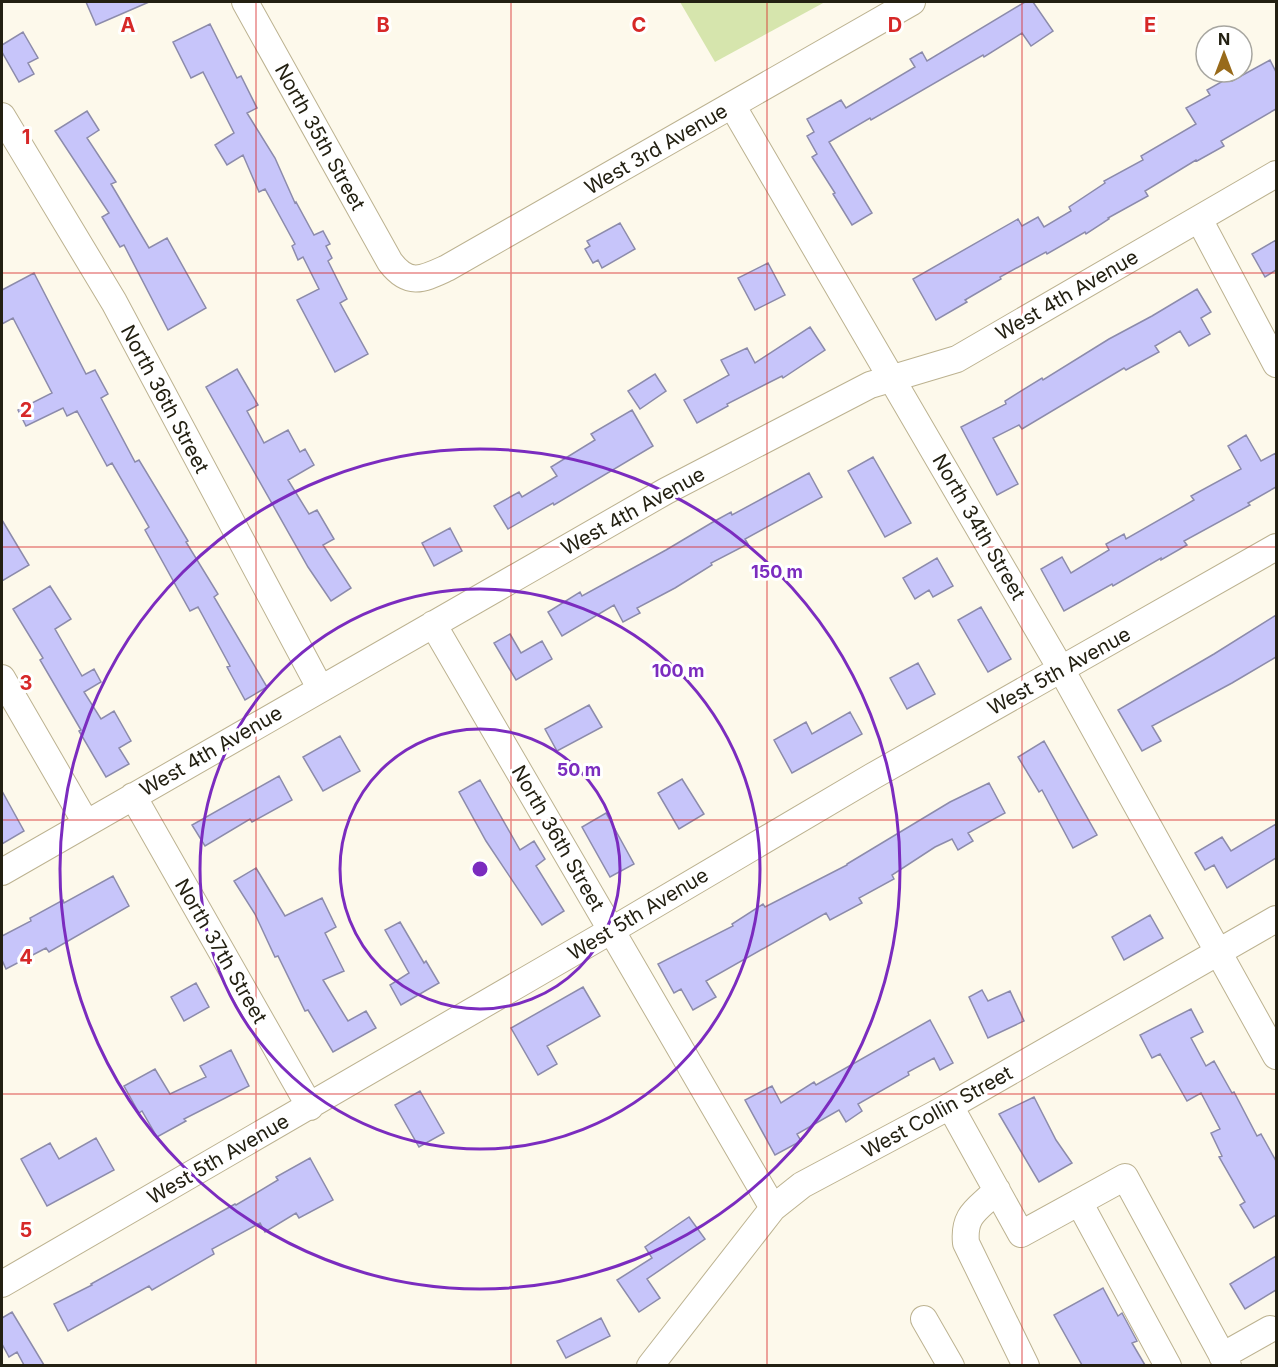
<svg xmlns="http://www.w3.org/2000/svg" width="1278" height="1367" font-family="Inter,sans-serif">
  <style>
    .green { fill: #d6e5ad }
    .building { fill: #c7c5fa; stroke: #8c8bab; stroke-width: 1.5 }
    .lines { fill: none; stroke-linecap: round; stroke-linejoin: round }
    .minor-casing { stroke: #bcb290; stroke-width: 28 }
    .minor { stroke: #fff; stroke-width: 26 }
    .grid { fill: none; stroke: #d62828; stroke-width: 1.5; stroke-opacity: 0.55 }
    .ring { fill: none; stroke: #7b2cbf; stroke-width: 3 }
    .labels { text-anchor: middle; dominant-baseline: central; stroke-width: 6; stroke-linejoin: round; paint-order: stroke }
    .street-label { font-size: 20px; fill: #232012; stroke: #fff }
    .grid-label { font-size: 20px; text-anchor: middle; font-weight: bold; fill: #d62828; stroke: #fff; stroke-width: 6; stroke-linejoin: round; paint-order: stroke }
    .centre { fill: #7b2cbf; stroke: #fff; stroke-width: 3 }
    .ring-label { font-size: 18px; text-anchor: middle; font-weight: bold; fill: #7b2cbf; stroke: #fff; stroke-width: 6; stroke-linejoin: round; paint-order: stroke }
  </style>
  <rect width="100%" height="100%" fill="#fdf9eb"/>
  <path class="green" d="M680 2H825L715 62Z"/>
  <path class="building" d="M86 2H149L96 25Z
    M1025 2H1033L1053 31 1031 46 1022 33 984 57 983 55 871 120 870 118 829 142 872 213 852 225 833 194 835 193 812 157 817 154 807 136 814 132 807 119 841 100 846 108 915 67 910 59 922 52 927 61Z
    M210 24 237 78 241 76 257 108 247 113 275 158 295 203 296 202 314 235 323 231 330 244 326 246 332 258 328 261 347 299 340 303 368 354 335 372 297 300 319 289 303 257 298 260 292 246 295 244 265 189 259 192 243 155 227 165 215 145 234 133 203 72 191 78 173 42Z
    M23 32 38 58 28 63 34 74 19 82 2 52V45Z
    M1270 60 1276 72V109L1221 141 1224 146 1197 161 1196 160 1145 191 1148 196 1108 218 1109 219 1086 234 1085 232 1047 254 1046 252 1000 277 1001 279 965 300 967 302 936 320 913 279 1018 219 1022 226 1038 217 1044 227 1071 211 1069 207 1105 183 1104 181 1143 160 1141 156 1196 124 1186 108 1210 95 1207 90 1230 77 1232 81Z
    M87 111 99 130 87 138 116 182 111 184 149 248 167 238 206 308 168 330 124 245 120 247 102 217 109 213 55 131Z
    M620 223 635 249 602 268 598 260 593 263 585 249 590 246 587 241Z
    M1276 240V270L1265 277 1252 254Z
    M768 263 785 295 755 310 738 278Z
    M34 273 86 374 95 370 108 394 101 398 135 462 139 460 188 541 186 542 218 594 214 597 267 687 245 700 227 667 230 666 198 607 190 611 145 530 149 527 112 463 107 466 77 411 67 416 63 408 26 426 18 410 52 393 13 318 2 324V290Z
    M1197 289 1211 312 1201 318 1210 334 1189 346 1180 331 1155 346 1159 352 1126 370 1124 368 1022 429 1019 425 993 438 1018 484 997 495 961 427 1006 404 1005 401 1042 378 1043 380 1109 339 1152 316Z
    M810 327 825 350 783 378 782 376 727 404 728 406 697 423 684 400 729 375 721 360 747 348 755 363Z
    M237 369 258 405 247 411 264 443 288 430 300 452 305 449 314 465 288 480 309 514 317 510 334 539 323 545 351 588 331 601 308 567 206 387Z
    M655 374 666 391 640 409 628 391Z
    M632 410 653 446 554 505 553 503 508 529 494 506 519 492 522 497 557 476 551 467 595 440 591 434Z
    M1246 435 1261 461 1276 453V487L1248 503 1250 505 1184 541 1187 545 1161 560V558L1113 586 1112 584 1064 611 1041 569 1062 557 1071 573 1109 550 1106 544 1124 534 1126 539 1194 500 1191 496 1241 469 1228 446Z
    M873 457 911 523 885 537 848 471Z
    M809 473 822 497 745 539 748 544 711 563 712 565 675 588 637 608 640 613 623 622 614 605 562 636 548 612 580 592 582 596 666 550 713 522 731 512 732 515Z
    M2 520 29 565 2 581Z
    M450 528 462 551 434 566 422 543Z
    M937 558 953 586 933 597 929 590 915 599 903 578Z
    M50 586 71 619 55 629 82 676 94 669 101 682 84 692 101 719 114 711 131 741 119 748 129 764 106 777 79 731 81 730 40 660 43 658 13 609Z
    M981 607 1011 659 988 672 958 620Z
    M1276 615V657L1232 683 1152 726 1161 741 1142 751 1118 710 1214 654Z
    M510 634 521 653 542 641 552 659 516 680 494 643Z
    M918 663 935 694 907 709 890 678Z
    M589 705 602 727 557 751 545 729Z
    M850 712 862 734 792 773 774 740 806 722 812 734Z
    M340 736 360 771 323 791 303 757Z
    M1044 741 1097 835 1073 848 1042 790 1039 792 1018 757Z
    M279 776 292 800 252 822 250 819 205 846 192 825Z
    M682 779 704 814 679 829 658 793Z
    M480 780 520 850 534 841 545 859 536 866 564 911 542 925 486 841 459 792Z
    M989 783 1005 813 968 833 973 841 958 850 952 839 935 847 892 875 894 879 859 898 862 903 830 920 826 913 706 981 716 997 693 1010 681 989 674 993 658 964 733 926 732 924 763 904 765 907 847 865V864L950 802Z
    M2 791 24 831 2 844Z
    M606 813 634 864 610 877 582 827Z
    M1276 824V858L1227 888 1214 865 1205 870 1195 853 1222 837 1231 851Z
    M256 868 285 916 322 898 336 927 325 933 344 971 323 980 348 1021 366 1011 376 1028 333 1052 308 1010 305 1011 278 956 275 957 255 914 234 881Z
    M113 876 129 906 49 952 46 948 6 969 2 960V936L31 921 30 918 63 900 64 903Z
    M1150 915 1163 938 1124 960 1112 937Z
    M400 922 424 963 426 961 439 983 401 1005 390 985 409 973 385 930Z
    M196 983 209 1007 184 1021 171 997Z
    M583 987 600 1016 547 1046 557 1064 538 1075 511 1028Z
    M982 990 988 1001 1010 991 1024 1021 988 1038 969 997Z
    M1191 1009 1203 1032 1191 1038 1206 1066 1214 1061 1232 1093 1234 1092 1257 1136 1261 1134 1276 1161V1215L1254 1228 1240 1205 1245 1202 1219 1157 1222 1156 1211 1133 1220 1129 1201 1093 1187 1101 1160 1054 1152 1058 1140 1035Z
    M930 1020 953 1063 940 1070 934 1058 908 1072 909 1075 858 1104 862 1111 846 1122 839 1110 797 1134 801 1141 775 1155 745 1100 772 1086 781 1103 814 1082 816 1085Z
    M231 1050 249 1086 184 1119 186 1121 157 1137 142 1111 139 1113 124 1086 155 1069 170 1094 206 1077 200 1066Z
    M420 1091 444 1133 419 1147 395 1105Z
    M1034 1097 1056 1140 1072 1163 1039 1182 999 1114Z
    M96 1138 114 1170 47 1206 21 1159 50 1143 59 1159Z
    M310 1158 333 1200 299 1218 296 1213 265 1232 260 1223 212 1249 214 1254 152 1290 149 1286 68 1331 54 1304 92 1285 91 1284 235 1204 236 1205 278 1180 276 1177Z
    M689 1217 705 1239 647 1279 660 1298 639 1312 617 1280 652 1258 645 1247Z
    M1276 1256V1290L1245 1309 1230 1284Z
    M1103 1288 1118 1316 1122 1313 1137 1341 1132 1343 1145 1365H1082L1054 1315Z
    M12 1312 44 1365H24L17 1352 9 1357 2 1344V1318Z
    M601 1318 610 1336 566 1358 557 1341Z"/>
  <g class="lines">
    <defs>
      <path id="minor" d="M245 2 390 262C409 287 423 279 447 268L912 2
        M732 105 1061 669 1276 1056
        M2 116 114 302 320 688
        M1199 219 1276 364
        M433 624 773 1208
        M2 678 86 823
        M133 796 310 1107
        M2 872 666 491 870 385 957 359 1276 174
        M950 1106 1021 1234 1125 1177 1228 1366
        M997 1190C979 1209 963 1213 966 1243L1026 1366
        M1079 1202 1168 1366
        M2 1284 612 930 873 776 1276 547
        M924 1319 951 1366
        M1222 1356 1270 1329
        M650 1366 773 1208 802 1185 950 1106 1276 919"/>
    </defs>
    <use href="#minor" class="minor-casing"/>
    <use href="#minor" class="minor"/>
  </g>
  <path class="grid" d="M256 2V1366M511 2V1366M767 2V1366M1022 2V1366M2 273H1276M2 547H1276M2 820H1276M2 1094H1276"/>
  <g class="ring">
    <circle cx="480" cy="869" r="140"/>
    <circle cx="480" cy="869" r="280"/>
    <circle cx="480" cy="869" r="420"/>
  </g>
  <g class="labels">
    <g class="street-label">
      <text transform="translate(320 137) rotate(61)">North 35th Street</text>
      <text transform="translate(656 149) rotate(-30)">West 3rd Avenue</text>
      <text transform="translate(1067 295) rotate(-30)">West 4th Avenue</text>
      <text transform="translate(165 399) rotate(62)">North 36th Street</text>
      <text transform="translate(633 511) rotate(-29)">West 4th Avenue</text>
      <text transform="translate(979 527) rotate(60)">North 34th Street</text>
      <text transform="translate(1059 671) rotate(-29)">West 5th Avenue</text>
      <text transform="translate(211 751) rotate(-30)">West 4th Avenue</text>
      <text transform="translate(558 838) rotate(60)">North 36th Street</text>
      <text transform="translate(638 914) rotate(-31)">West 5th Avenue</text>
      <text transform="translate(221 951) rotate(60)">North 37th Street</text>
      <text transform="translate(937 1112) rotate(-29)">West Collin Street</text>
      <text transform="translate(218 1159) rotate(-30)">West 5th Avenue</text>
    </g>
  </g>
  <g class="grid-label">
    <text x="128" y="32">A</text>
    <text x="383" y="32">B</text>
    <text x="639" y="32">C</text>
    <text x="895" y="32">D</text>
    <text x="1150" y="32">E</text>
    <text x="26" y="144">1</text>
    <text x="26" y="417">2</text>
    <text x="26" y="690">3</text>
    <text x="26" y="964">4</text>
    <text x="26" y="1237">5</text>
  </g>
  <circle cx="480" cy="869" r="9" class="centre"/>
  <g class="ring-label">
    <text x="777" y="578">150 m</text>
    <text x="678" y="677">100 m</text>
    <text x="579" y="776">50 m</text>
  </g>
  <rect width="1278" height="1367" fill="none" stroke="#232012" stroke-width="6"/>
  <g transform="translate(1224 54)"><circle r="28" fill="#ffffff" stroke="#a7a6a0" stroke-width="1.5"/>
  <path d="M0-4.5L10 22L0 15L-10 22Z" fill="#986a1a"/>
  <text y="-9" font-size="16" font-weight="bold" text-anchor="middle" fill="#232012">N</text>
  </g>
</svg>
